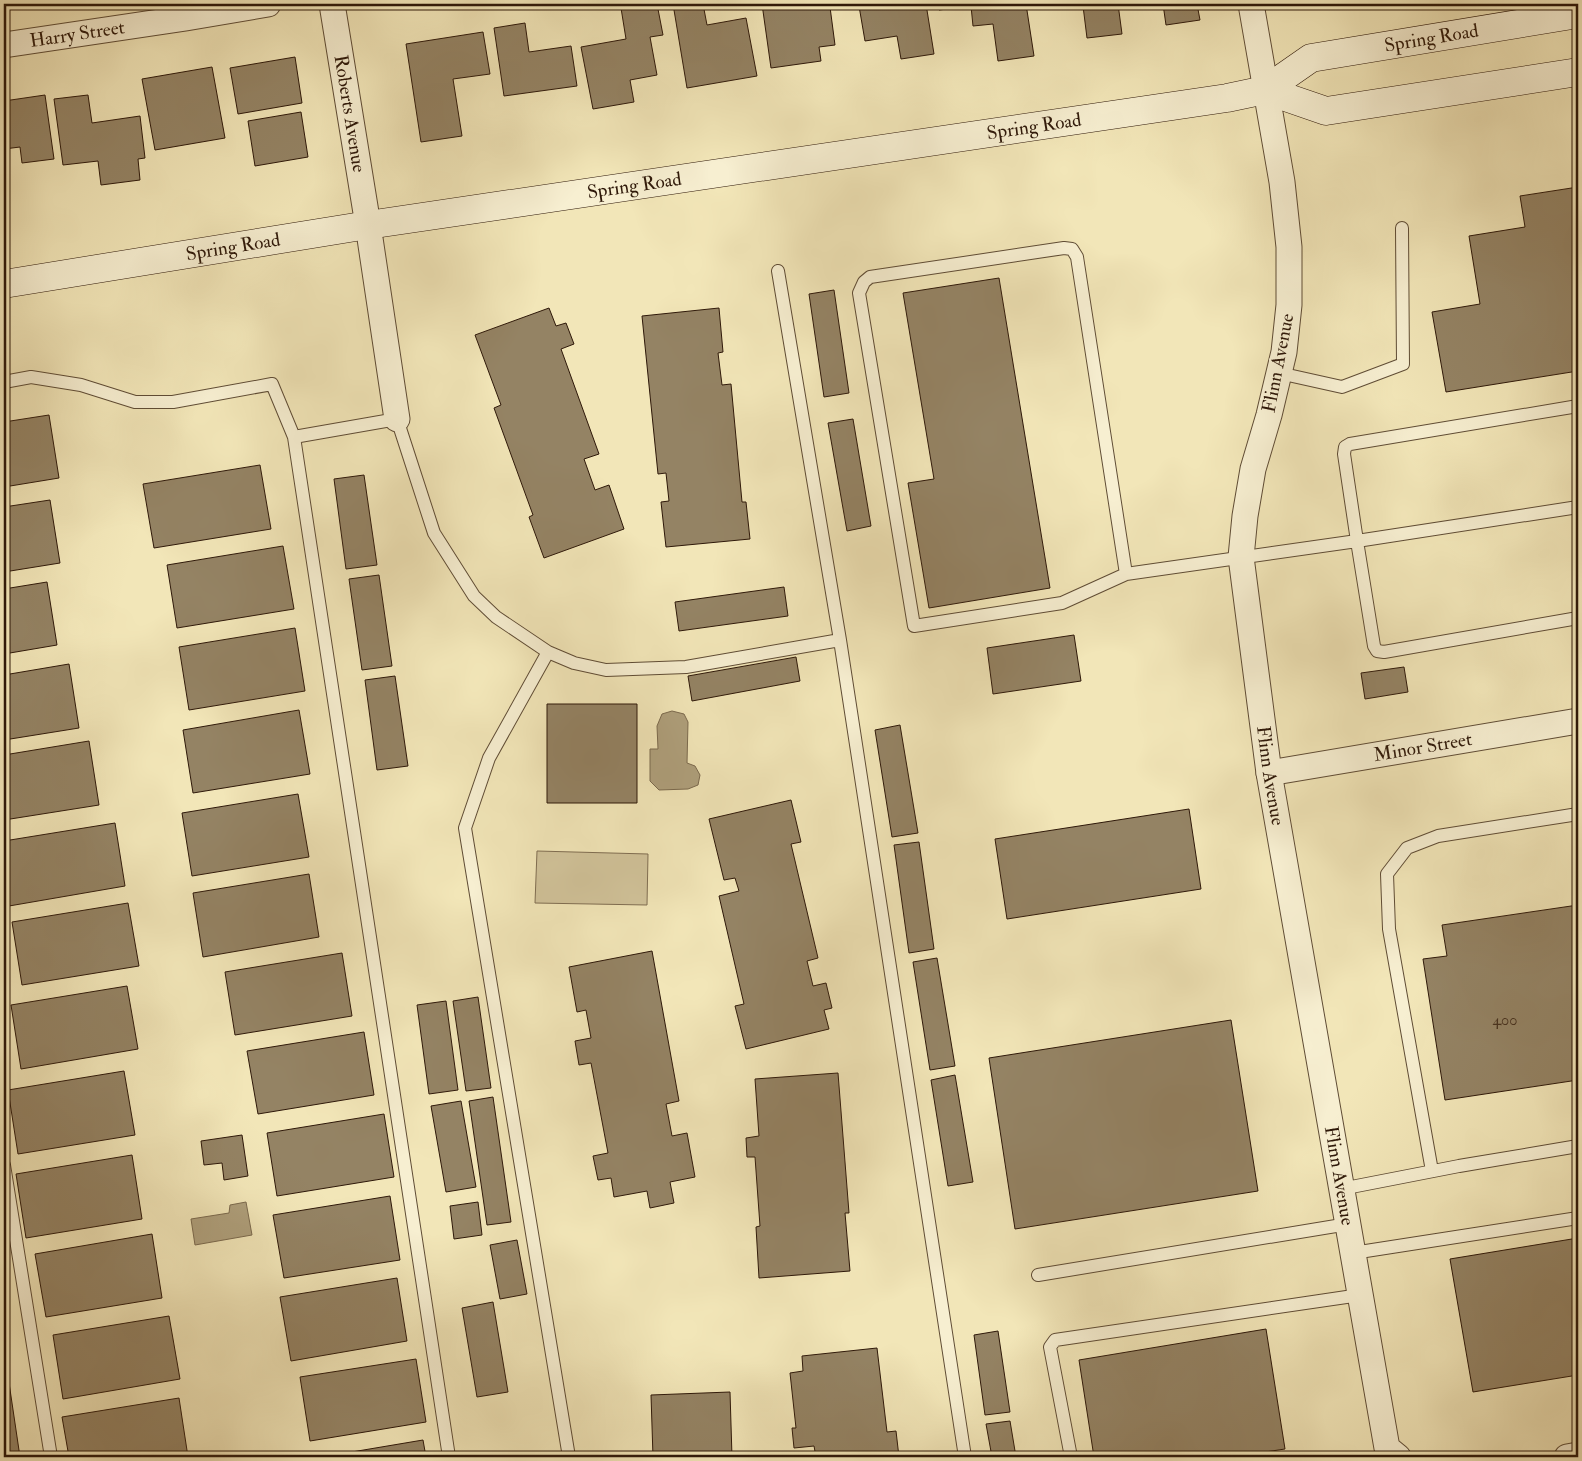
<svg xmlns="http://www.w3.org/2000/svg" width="1582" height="1461" font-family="'IM FELL Double Pica',serif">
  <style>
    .green { fill: #d1c39a; stroke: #806e52 }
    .water { fill: #afa07c; stroke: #7b6a4e }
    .building { fill: #948364; stroke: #2e1809 }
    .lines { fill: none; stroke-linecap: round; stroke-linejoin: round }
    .service-casing { stroke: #5f4c35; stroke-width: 14 }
    .minor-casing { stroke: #5f4c35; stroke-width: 27 }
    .secondary-casing { stroke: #2e1809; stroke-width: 29 }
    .service { stroke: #f7efd1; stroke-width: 12 }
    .minor { stroke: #f7efd1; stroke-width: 25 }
    .secondary { stroke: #f7efd1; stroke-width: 28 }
    .labels { text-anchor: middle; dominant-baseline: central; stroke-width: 4; stroke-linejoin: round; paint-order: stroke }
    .number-label { font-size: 16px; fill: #483320 }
    .street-label { font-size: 19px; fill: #2e1809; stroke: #f7efd1 }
  </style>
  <rect width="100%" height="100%" fill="#f2e6b8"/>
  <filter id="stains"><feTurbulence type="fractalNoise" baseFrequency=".004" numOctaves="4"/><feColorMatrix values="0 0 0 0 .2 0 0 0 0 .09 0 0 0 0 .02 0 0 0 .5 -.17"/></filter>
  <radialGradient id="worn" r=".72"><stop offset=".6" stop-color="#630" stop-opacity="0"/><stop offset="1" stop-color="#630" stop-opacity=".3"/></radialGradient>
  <path class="green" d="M537 851 648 854 647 905 535 903Z"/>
  <path class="water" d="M672 711 684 714 688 722 687 763 695 766 700 775 698 785 688 789 659 790 650 781V749H658L657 726 662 714Z
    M246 1202 252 1235 195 1245 191 1219 229 1213 230 1205Z"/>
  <path class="building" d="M644 4H657L663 35 650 37 657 75 630 80 634 102 593 109 581 47 626 39 621 8Z
    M673 4H703L707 25 746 18 757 76 687 88Z
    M762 4H837V6L830 7 835 45 819 47 821 61 771 68Z
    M849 4H926L934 54 901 59 897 36 865 41 859 6 850 7Z
    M938 4H1026L1034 56 998 61 993 24 973 26 971 6 939 10Z
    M1061 4H1118L1122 34 1087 38 1083 6 1062 9Z
    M1163 4H1197L1200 20 1166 25Z
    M525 23 529 52 571 46 577 86 504 96 494 28Z
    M483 32 490 74 453 79 462 136 421 142 406 44Z
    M295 57 302 103 238 114 230 68Z
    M212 67 225 138 155 150 142 79Z
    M45 95 54 159 22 163 20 147 4 149V101Z
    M88 95 92 123 140 116 145 158 138 159 140 180 101 185 98 161 63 165 54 99Z
    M301 112 308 157 255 166 248 121Z
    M1578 187V371L1446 392 1432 312 1480 304 1469 236 1525 227 1520 196Z
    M999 278 1050 588 929 608 908 483 934 479 903 293Z
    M834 290 849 393 824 397 809 294Z
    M549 308 556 326 566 323 574 344 561 349 599 454 584 459 595 490 609 485 624 529 544 558 529 517 533 515 494 408 501 405 475 335Z
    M719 308 723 352 718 353 722 385 731 384 742 502H746L750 539 666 547 661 502 669 501 666 473 658 474 642 316Z
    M49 415 59 478 4 487V422Z
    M853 419 871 526 847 531 828 423Z
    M260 465 271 529 154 548 143 484Z
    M364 475 377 565 346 569 334 479Z
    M50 500 60 563 4 572V507Z
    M283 546 294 609 177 628 167 565Z
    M379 575 392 666 362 670 349 579Z
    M47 582 57 645 4 654V589Z
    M784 587 788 616 679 631 675 602Z
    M295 628 305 691 189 710 179 647Z
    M1074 635 1081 681 993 694 987 648Z
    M796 657 800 681 692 701 688 676Z
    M69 664 79 728 4 740V675Z
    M1404 667 1408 692 1365 699 1361 673Z
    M395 676 408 766 377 770 365 680Z
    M547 704H637V803H547Z
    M299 710 310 774 193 793 183 730Z
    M900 725 918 833 892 837 875 730Z
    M89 741 99 805 4 820V755Z
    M298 794 309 857 192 876 182 813Z
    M791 800 801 842 791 844 818 958 807 961 813 986 826 983 832 1008 824 1010 829 1029 746 1049 735 1006 744 1004 719 896 739 891 735 878 724 880 709 819Z
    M1189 809 1201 889 1007 919 995 839Z
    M115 823 125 886 9 906 4 877V841Z
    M919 842 934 949 909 953 894 845Z
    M309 874 319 937 203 957 193 893Z
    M128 903 139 966 22 985 12 922Z
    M1578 905V1080L1445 1100 1423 959 1447 956 1442 925Z
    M652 951 679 1101 666 1104 672 1136 687 1133 695 1177 670 1182 674 1203 650 1208 647 1191 614 1197 611 1178 598 1180 593 1156 608 1153 591 1063 579 1065 575 1041 591 1038 586 1010 577 1012 569 967Z
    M342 953 352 1016 235 1035 225 972Z
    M937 958 955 1066 930 1070 913 962Z
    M127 986 138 1049 21 1069 11 1005Z
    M478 997 491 1088 466 1091 453 1001Z
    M446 1001 458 1090 429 1094 417 1005Z
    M1231 1020 1258 1191 1015 1229 989 1058Z
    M364 1032 374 1095 258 1114 247 1051Z
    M124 1071 135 1135 18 1154 8 1090Z
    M838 1073 849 1213H845L850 1271 759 1278 756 1227 760 1226 755 1157H747L746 1138 759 1136 755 1079Z
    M955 1075 973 1182 948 1186 931 1080Z
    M493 1097 511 1222 487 1225 469 1101Z
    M461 1101 476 1187 446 1192 431 1106Z
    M384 1114 394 1177 277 1196 267 1133Z
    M242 1135 248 1176 224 1180 222 1163 204 1165 201 1141Z
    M132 1155 142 1219 26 1238 16 1174Z
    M390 1196 400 1260 284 1278 273 1215Z
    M478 1202 482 1235 454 1239 450 1206Z
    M152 1234 162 1298 46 1317 35 1254Z
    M1578 1238V1375L1473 1392 1450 1259Z
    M517 1240 527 1294 500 1299 490 1245Z
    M397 1278 407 1341 291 1361 280 1297Z
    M493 1302 508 1392 477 1397 462 1308Z
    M169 1316 180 1379 63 1399 53 1335Z
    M1266 1329 1285 1449 1232 1457H1094L1079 1360Z
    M998 1331 1010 1412 985 1415 974 1335Z
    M877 1348 887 1432 896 1431 899 1457H816L814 1446 794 1448 792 1428H796L790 1373 803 1371 802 1356Z
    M416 1359 426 1422 310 1441 300 1377Z
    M8 1376 20 1457H4V1377Z
    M730 1392 732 1457H653L651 1395Z
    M179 1398 188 1457H69L62 1417Z
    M1010 1421 1016 1457H992L986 1424Z
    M423 1440 426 1457H322Z"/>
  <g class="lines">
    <defs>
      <path id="service" d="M778 271 840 640 965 1457
        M1279 373 1342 387 1403 364 1402 228
        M4 382 31 377 81 385 135 402H173L272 384 294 437 449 1457
        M1578 406 1350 444 1345 447 1344 454 1357 541 1578 507
        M294 437 397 419 434 533 474 596 496 617 548 652 574 663 606 670 686 667 840 640
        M1126 574 1062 603 914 626 859 293 864 282 870 277 1064 248 1072 249 1077 257 1126 574 1357 541 1374 646 1377 651 1384 652 1578 618
        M548 652 489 758 465 828 569 1457
        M4 1165 51 1457
        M1432 1171 1389 929 1387 874 1407 848 1438 836 1578 814
        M1341 1189 1459 1166 1578 1146
        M1353 1253 1578 1218
        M1038 1275 1348 1224
        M1071 1457 1050 1347 1055 1340 1360 1295"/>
      <g id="minor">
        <path id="s1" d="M332 4 368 225 397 419"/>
        <path id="s2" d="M1251 4 1282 182 1289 247V305L1284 352 1269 415 1253 469 1245 516 1241 557 1269 773 1387 1448 1398 1457"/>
        <path id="s3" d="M4 45 186 18 268 4"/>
        <path id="s4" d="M1269 773 1578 721"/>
        <path d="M1567 1457 1578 1455"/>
      </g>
      <g id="secondary">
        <path d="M1265 90 1326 111 1578 72"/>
        <path id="s5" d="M4 284 368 225 1227 98 1265 90 1311 58 1578 14"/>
      </g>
    </defs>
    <use href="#service" class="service-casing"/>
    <use href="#minor" class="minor-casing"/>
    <use href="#secondary" class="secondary-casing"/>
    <use href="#service" class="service"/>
    <use href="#minor" class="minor"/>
    <use href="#secondary" class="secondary"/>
  </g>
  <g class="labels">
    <g class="number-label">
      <text x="1505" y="1020">400</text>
    </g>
    <g class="street-label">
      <text stroke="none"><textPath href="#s3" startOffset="74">Harry Street</textPath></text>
      <text stroke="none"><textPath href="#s5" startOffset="1454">Spring Road</textPath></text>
      <text stroke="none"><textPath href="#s1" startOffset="111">Roberts Avenue</textPath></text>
      <text stroke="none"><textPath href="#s5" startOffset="1042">Spring Road</textPath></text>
      <text stroke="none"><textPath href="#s5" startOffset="638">Spring Road</textPath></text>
      <text stroke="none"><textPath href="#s5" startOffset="232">Spring Road</textPath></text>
      <text transform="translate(1278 363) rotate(-79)">Flinn Avenue</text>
      <text stroke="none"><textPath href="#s4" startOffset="156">Minor Street</textPath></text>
      <text stroke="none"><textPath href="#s2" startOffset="782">Flinn Avenue</textPath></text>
      <text stroke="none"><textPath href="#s2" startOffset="1188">Flinn Avenue</textPath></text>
    </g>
  </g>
  <rect width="1582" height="1461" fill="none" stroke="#f2e6b8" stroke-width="20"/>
  <rect x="5" y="5" width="1572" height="1451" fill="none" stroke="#2e1809" stroke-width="2.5"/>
  <rect x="10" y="10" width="1562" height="1441" fill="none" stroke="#2e1809"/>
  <rect width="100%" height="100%" filter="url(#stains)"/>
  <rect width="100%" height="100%" fill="url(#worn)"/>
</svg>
